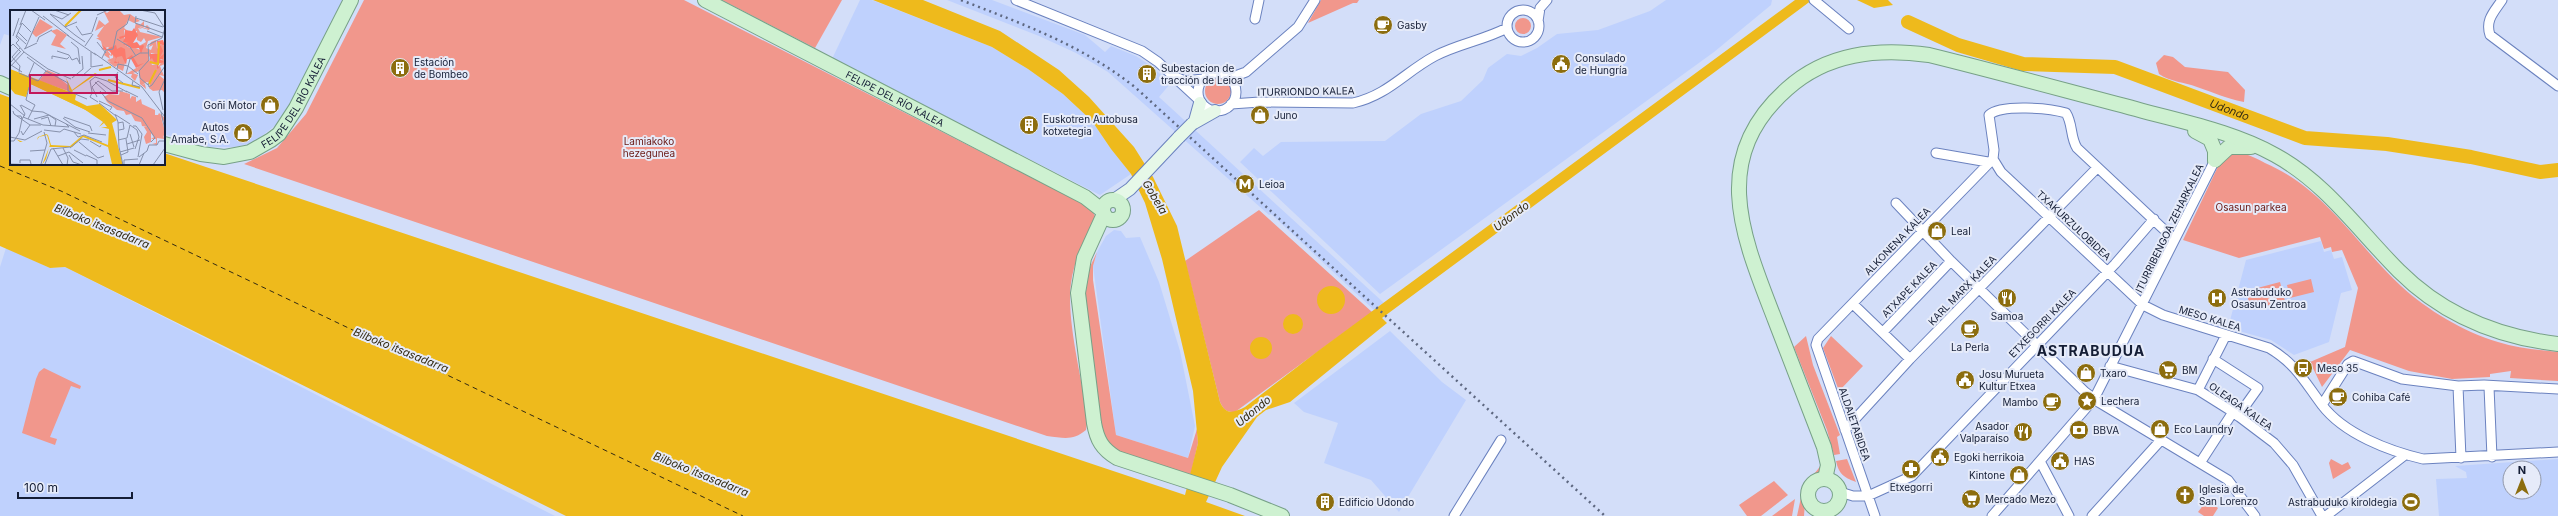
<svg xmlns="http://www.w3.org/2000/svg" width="2558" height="516" font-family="Inter,sans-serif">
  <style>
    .built { fill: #bfd1fd; fill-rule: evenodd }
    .green { fill: #f1978c }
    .water { fill: #eeba1c }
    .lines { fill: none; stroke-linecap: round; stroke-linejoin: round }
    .river { stroke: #eeba1c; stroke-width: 14 }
    .ferry { stroke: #332a13; stroke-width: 1; stroke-dasharray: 5 4; stroke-linecap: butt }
    .street-casing { stroke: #6b82bf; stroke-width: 11 }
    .secondary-casing { stroke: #6b82bf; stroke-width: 14 }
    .primary-casing { stroke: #77a187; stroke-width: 16 }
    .street { stroke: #fff; stroke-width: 9 }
    .secondary { stroke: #e6f8e8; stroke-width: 12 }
    .primary { stroke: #cef1d1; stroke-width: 14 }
    .rail { stroke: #5e6881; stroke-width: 2.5; stroke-dasharray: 2 4; stroke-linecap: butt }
    .secondary-bridge-casing { stroke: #6b82bf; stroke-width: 14; stroke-linecap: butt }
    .secondary-bridge { stroke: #e6f8e8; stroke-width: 12 }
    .labels { text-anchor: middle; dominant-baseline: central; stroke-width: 4; stroke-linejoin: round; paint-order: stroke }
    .poi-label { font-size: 10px; fill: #141d35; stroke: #e6ebf9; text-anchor: start }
    .street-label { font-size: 10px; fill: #141d35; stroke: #e6ebf9 }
    .park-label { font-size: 10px; fill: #691814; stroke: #e6ebf9 }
    .water-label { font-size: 11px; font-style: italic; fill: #332a13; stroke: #e6ebf9 }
    .district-label { font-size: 14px; font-weight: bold; letter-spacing: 1px; fill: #141d35; stroke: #e6ebf9 }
    .inset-river { fill: none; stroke: #eeba1c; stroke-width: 2 }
    .inset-road { fill: none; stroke: #8791ab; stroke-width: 1 }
    .view { fill: #c2185b; fill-opacity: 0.15; stroke: #c2185b; stroke-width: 2 }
    .inset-edge { fill: none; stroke: #141d35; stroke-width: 2 }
  </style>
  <rect width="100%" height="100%" fill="#d3def9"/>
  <path class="built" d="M0 0H344L282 120 253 143 234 147H210L164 134V11H11V36L4 34 0 45Z
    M860 0H872L992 47 1028 69 1063 94 1092 121 1111 149 1131 174 1100 195 832 59Z
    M947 0H992L1085 35 1105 52 1111 46 1136 56 1154 68 1170 84 1159 97 1384 303 1374 310 1271 214 1269 215 1108 72 1076 53 1039 36Z
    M1666 0H1772L1771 5 1714 52 1380 294 1240 162 1254 148 1263 156 1281 142 1385 141 1421 114 1461 101 1483 80 1488 68 1507 54 1521 56 1537 48 1557 34 1598 30 1650 11Z
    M1114 230 1121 231 1126 238 1140 237 1159 282 1180 351 1195 426 1188 458 1116 435 1093 266 1097 252 1106 236Z
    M2321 241 2324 252 2331 250 2334 259 2342 257 2352 290 2341 293 2329 342 2294 355 2271 340 2228 328 2246 260Z
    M6 248 50 268 65 267 555 516H0V267Z
    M1390 331 1442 382 1466 400 1399 512 1371 480 1324 463 1338 423 1304 412 1294 403Z
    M2558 459V516H2439L2436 479 2467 478 2466 472 2455 466ZM2510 468H2534V492H2510Z"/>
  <path class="green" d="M364 0H684L1091 208 1096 218C1086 239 1074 259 1071 283 1066 319 1082 380 1088 418L1086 430C1073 441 1064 438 1047 436L244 164 277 148 306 114Z
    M722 0H842L815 48Z
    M1321 0H1359L1357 3H1353L1308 23Z
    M1515 26a8 8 0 1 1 16 0a8 8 0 1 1-16 0Z
    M2164 55 2173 57 2185 67 2228 72 2245 90 2244 102C2224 98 2215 93 2197 87 2184 82 2171 82 2159 74L2156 63Z
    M1205 91a13 13 0 1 1 26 0a13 13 0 1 1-26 0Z
    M2231 152C2244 152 2254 157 2265 163 2325 189 2355 243 2401 286 2427 310 2464 332 2498 342 2517 348 2538 350 2558 352V381L2510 378 2511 371 2490 374V377L2452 379 2409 371 2350 350 2322 387 2310 362 2345 347 2358 288 2342 250 2332 252 2331 247 2324 249 2320 237 2239 258 2183 240 2223 156Z
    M1259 210 1372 312 1235 412C1226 412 1224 410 1220 402L1185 261Z
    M1097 252 1093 266V280L1116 435 1188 458 1197 429 1198 443 1190 478C1160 468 1120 462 1102 434L1085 298 1089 269Z
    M2311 279 2314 292 2290 298 2287 285Z
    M2280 282 2285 301 2251 310 2246 291Z
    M1806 336 1813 365 1840 435 1837 437 1840 454 1834 455 1827 430 1794 347Z
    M1831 336 1863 366 1839 391 1823 348Z
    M44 368 81 386 80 389 71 386 50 437 57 439 55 445 22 433 36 379 39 372Z
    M1847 459 1856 482C1843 477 1839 474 1836 461Z
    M2331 459 2342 465 2348 462 2351 468 2333 479 2329 463Z
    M1822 464V471L1806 489 1804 516H1797L1803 488Z
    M1774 481 1788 495 1761 516H1747L1739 505Z
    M1795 499 1792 516H1772Z
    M2207 500 2218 508 2213 516H2204L2198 512Z"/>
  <path class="water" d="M873 0H923L1000 31 1059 70 1089 97 1134 147 1153 177 1177 226 1220 402C1226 415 1233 413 1245 407L1318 351 1795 0H1812L1382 318 1387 323 1290 402 1266 410 1257 417 1222 467 1206 502 1245 516H566L65 267 50 268 0 246V94L11 98V164H164V153L1185 495 1198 443 1193 391 1162 259 1145 203 1131 174 1111 149 1092 121 1063 94 1028 69 992 47Z
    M1857 0H1888L1893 5 1874 8Z
    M1317 300a14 14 0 1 1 28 0a14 14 0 1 1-28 0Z
    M1283 324a10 10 0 1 1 20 0a10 10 0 1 1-20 0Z
    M1250 348a11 11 0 1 1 22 0a11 11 0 1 1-22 0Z"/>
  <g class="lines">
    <path class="river" id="s1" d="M1908 22 1958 45 2023 64 2115 67 2305 138 2387 144 2471 157 2540 172 2558 170"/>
    <path class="ferry" d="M0 166 61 191 743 516"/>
    <defs>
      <path id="street" d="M1016 0 1142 51 1158 62 1198 99
        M1814 0 1849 29
        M2502 0C2494 12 2485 20 2490 35L2558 86
        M1507 26a16 16 0 1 1 32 0a16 16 0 1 1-32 0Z
        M1255 19 1259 0
        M1538 21 1540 8 1547 0
        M1198 92a19 19 0 1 1 38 0a19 19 0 1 1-38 0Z
        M1176 77 1185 81 1203 79
        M1230 78 1246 72 1298 27 1315 0
        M1231 104 1260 102 1353 103C1388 95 1405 72 1435 56 1458 44 1484 40 1507 28
        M1936 153 1988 162
        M1993 159 2001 172 2143 305 2163 315 2269 348C2296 364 2304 381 2322 405 2344 434 2389 451 2423 459L2558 452
        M1993 159 1994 150 1989 115C2001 104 2050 108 2066 113 2073 124 2070 137 2077 148L2174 239
        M1896 203 1951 261 2085 392 2100 403 2228 480 2255 516
        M1853 304 1910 359
        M1883 332 1951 261
        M2213 359 2258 388 2238 416
        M2110 366 2198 390 2233 412 2274 443 2293 465 2322 516
        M2458 386 2484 385 2558 389
        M2489 387 2492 457
        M2198 390 2226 335
        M2322 405 2348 364 2353 361 2402 379 2458 386 2461 458
        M1845 430 1910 359 2097 168
        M2041 463 2069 516
        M2200 463 2233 412
        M1840 492 1853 496H1868L1912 476 2115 264 2154 219
        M1827 511 1829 516
        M1454 516 1501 440
        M1875 516 1816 345 1818 339 1993 159
        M1992 516 2094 399 2215 160
        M2092 516 2161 440
        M2326 516 2405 455"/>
      <path id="secondary" d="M1195 121 1200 103
        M1192 124 1215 111
        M1114 200 1130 189 1179 137"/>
      <g id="primary">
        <path id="s2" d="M705 0 1085 197 1103 211"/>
        <path d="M0 83 11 88"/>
        <path d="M2195 131 2210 139 2215 151V160"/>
        <path id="s3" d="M164 144 201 154 224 157 250 152 271 140 279 134 296 108 351 0"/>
        <path d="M2215 160 2229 147H2251"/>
        <circle cx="1113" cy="210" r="10"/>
        <path d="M1104 214 1084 258 1078 293 1094 423C1097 440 1102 449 1117 458L1230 495 1282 516"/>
        <circle cx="1824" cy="495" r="16"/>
        <path d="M1825 479 1828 465 1824 447C1807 404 1791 362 1775 320 1743 237 1708 159 1787 89 1827 53 1877 48 1929 55 1998 72 2067 91 2136 109 2182 122 2232 131 2275 155 2326 183 2358 230 2399 271 2442 314 2498 337 2558 344"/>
      </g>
    </defs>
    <use href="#street" class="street-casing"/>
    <use href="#secondary" class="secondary-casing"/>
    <use href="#primary" class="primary-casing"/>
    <use href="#street" class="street"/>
    <use href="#secondary" class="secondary"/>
    <use href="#primary" class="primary"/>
    <path class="rail" d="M961 0C1025 25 1082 45 1136 88L1605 516"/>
    <defs>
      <path id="secondary-bridge" d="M1179 137 1192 124"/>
    </defs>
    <use href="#secondary-bridge" class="secondary-bridge-casing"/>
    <use href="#secondary-bridge" class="secondary-bridge"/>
  </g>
  <defs>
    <symbol id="cafe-disc" viewBox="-11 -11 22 22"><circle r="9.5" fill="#8c6d0e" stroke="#e6ebf9"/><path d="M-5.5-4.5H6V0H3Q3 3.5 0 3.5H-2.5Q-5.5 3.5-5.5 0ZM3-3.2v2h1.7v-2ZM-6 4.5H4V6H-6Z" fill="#fff"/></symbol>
    <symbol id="civic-disc" viewBox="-11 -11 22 22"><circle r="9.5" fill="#8c6d0e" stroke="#e6ebf9"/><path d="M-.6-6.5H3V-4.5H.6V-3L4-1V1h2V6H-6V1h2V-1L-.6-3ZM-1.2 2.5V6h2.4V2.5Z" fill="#fff"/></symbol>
    <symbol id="building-disc" viewBox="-11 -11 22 22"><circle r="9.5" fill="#8c6d0e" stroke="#e6ebf9"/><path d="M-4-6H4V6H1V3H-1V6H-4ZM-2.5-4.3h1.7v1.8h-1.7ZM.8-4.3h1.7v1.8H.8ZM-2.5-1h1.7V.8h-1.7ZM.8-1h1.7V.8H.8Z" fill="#fff"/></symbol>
    <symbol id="shop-disc" viewBox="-11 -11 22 22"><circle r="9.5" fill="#8c6d0e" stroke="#e6ebf9"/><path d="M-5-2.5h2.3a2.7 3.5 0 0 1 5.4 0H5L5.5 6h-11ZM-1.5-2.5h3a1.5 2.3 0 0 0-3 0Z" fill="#fff"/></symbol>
    <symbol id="metro-disc" viewBox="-11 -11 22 22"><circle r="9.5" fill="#8c6d0e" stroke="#e6ebf9"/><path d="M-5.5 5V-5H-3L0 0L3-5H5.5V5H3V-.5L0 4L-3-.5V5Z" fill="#fff"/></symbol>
    <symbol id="restaurant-disc" viewBox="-11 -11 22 22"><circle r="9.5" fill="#8c6d0e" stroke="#e6ebf9"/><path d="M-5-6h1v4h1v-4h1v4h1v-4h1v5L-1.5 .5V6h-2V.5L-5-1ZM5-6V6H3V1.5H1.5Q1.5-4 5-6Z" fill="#fff"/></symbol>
    <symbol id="hospital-disc" viewBox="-11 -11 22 22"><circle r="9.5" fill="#8c6d0e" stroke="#e6ebf9"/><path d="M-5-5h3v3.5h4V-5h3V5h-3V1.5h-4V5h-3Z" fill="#fff"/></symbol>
    <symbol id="bus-disc" viewBox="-11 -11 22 22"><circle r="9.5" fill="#8c6d0e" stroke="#e6ebf9"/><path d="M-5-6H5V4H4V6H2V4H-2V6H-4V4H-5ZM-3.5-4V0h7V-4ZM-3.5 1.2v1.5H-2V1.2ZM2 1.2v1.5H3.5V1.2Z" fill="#fff"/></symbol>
    <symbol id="supermarket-disc" viewBox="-11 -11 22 22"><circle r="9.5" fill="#8c6d0e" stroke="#e6ebf9"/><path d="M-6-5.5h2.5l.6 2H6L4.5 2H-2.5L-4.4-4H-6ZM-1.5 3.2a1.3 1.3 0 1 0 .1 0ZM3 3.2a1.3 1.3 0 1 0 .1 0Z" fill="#fff"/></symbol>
    <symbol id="sight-disc" viewBox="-11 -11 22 22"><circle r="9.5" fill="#8c6d0e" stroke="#e6ebf9"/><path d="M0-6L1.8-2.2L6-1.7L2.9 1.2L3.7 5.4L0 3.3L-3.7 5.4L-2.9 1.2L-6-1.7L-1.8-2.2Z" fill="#fff"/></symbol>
    <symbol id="bank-disc" viewBox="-11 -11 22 22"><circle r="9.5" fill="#8c6d0e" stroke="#e6ebf9"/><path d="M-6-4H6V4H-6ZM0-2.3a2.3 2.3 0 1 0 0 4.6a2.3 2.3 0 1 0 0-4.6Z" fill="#fff"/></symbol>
    <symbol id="pharmacy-disc" viewBox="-11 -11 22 22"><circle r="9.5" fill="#8c6d0e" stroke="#e6ebf9"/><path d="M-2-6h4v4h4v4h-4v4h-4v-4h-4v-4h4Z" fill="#fff"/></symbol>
    <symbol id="church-disc" viewBox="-11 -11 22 22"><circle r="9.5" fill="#8c6d0e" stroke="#e6ebf9"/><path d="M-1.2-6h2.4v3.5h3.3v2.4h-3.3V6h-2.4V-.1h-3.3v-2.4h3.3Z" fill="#fff"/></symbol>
    <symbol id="stadium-disc" viewBox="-11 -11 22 22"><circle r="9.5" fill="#8c6d0e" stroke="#e6ebf9"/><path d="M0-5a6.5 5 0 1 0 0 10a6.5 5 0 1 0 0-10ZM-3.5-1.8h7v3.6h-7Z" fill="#fff"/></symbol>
  </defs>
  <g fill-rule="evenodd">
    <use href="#cafe-disc" x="1372" y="14" width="22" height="22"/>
    <use href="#civic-disc" x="1550" y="53" width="22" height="22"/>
    <use href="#building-disc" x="389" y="57" width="22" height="22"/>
    <use href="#building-disc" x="1136" y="63" width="22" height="22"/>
    <use href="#shop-disc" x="259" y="94" width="22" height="22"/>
    <use href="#shop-disc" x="1249" y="104" width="22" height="22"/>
    <use href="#building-disc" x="1018" y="114" width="22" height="22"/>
    <use href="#shop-disc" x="232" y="122" width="22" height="22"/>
    <use href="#metro-disc" x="1234" y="173" width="22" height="22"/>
    <use href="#shop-disc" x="1926" y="220" width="22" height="22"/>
    <use href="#restaurant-disc" x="1996" y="287" width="22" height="22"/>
    <use href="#hospital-disc" x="2206" y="287" width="22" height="22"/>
    <use href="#cafe-disc" x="1959" y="318" width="22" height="22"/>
    <use href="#bus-disc" x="2292" y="357" width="22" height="22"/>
    <use href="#supermarket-disc" x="2157" y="359" width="22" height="22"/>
    <use href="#shop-disc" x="2075" y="362" width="22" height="22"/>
    <use href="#civic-disc" x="1954" y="369" width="22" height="22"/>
    <use href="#cafe-disc" x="2327" y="386" width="22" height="22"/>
    <use href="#sight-disc" x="2076" y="390" width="22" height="22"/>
    <use href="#cafe-disc" x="2041" y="391" width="22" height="22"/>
    <use href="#shop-disc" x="2149" y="418" width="22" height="22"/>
    <use href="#bank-disc" x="2068" y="419" width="22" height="22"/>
    <use href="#restaurant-disc" x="2012" y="421" width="22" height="22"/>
    <use href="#civic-disc" x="1929" y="446" width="22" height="22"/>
    <use href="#civic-disc" x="2049" y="450" width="22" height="22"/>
    <use href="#pharmacy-disc" x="1900" y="458" width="22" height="22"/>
    <use href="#shop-disc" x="2008" y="464" width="22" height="22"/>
    <use href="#church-disc" x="2174" y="484" width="22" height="22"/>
    <use href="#supermarket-disc" x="1960" y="488" width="22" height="22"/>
    <use href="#building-disc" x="1314" y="491" width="22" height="22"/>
    <use href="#stadium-disc" x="2400" y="491" width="22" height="22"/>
  </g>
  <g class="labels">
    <g class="poi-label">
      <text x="1397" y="25">Gasby</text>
      <text x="1575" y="58">Consulado<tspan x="1575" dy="12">de Hungría</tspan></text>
      <text x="414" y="62">Estación<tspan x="414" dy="12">de Bombeo</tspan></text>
      <text x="1161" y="68">Subestacion de<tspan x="1161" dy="12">tracción de Leioa</tspan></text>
      <text x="256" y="105" text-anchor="end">Goñi Motor</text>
      <text x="1274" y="115">Juno</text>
      <text x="1043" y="119">Euskotren Autobusa<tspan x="1043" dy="12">kotxetegia</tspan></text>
      <text x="229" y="127" text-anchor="end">Autos<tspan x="229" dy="12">Amabe, S.A.</tspan></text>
      <text x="1259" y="184">Leioa</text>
      <text x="1951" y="231">Leal</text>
      <text x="2231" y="292">Astrabuduko<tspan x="2231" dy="12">Osasun Zentroa</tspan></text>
      <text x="2007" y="316" text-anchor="middle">Samoa</text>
      <text x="1970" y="347" text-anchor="middle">La Perla</text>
      <text x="2317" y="368">Meso 35</text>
      <text x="2182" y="370">BM</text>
      <text x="2100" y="373">Txaro</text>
      <text x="1979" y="374">Josu Murueta<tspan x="1979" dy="12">Kultur Etxea</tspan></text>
      <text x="2352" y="397">Cohiba Café</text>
      <text x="2101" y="401">Lechera</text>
      <text x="2038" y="402" text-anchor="end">Mambo</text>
      <text x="2009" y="426" text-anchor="end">Asador<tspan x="2009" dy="12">Valparaíso</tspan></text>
      <text x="2174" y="429">Eco Laundry</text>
      <text x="2093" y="430">BBVA</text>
      <text x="1954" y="457">Egoki herrikoia</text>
      <text x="2074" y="461">HAS</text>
      <text x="2005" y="475" text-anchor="end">Kintone</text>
      <text x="1911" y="487" text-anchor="middle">Etxegorri</text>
      <text x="2199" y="489">Iglesia de<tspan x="2199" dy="12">San Lorenzo</tspan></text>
      <text x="1985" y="499">Mercado Mezo</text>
      <text x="1339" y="502">Edificio Udondo</text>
      <text x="2397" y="502" text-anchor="end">Astrabuduko kiroldegia</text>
    </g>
    <g class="street-label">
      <text transform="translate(1306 91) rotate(-1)">ITURRIONDO KALEA</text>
      <text stroke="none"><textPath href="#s2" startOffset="214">FELIPE DEL RÍO KALEA</textPath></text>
      <text stroke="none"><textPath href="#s3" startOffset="156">FELIPE DEL RÍO KALEA</textPath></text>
      <text transform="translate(2074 225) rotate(43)">TXAKURZULOBIDEA</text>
      <text transform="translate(2169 228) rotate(-64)">ITURRIBENGOA ZEHARKALEA</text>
      <text transform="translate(1897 241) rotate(-46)">ALKONENA KALEA</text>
      <text transform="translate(1909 289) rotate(-46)">ATXAPE KALEA</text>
      <text transform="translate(1962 290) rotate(-46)">KARL MARX KALEA</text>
      <text transform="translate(2210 318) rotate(17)">MESO KALEA</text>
      <text transform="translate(2042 323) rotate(-46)">ETXEGORRI KALEA</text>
      <text transform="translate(2241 406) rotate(35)">OLEAGA KALEA</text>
      <text transform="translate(1855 424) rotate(71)">ALDAIETABIDEA</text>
    </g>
    <g class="park-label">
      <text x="649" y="141">Lamiakoko<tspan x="649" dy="12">hezegunea</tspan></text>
      <text x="2251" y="207">Osasun parkea</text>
    </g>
    <g class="water-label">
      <text stroke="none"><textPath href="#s1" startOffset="337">Udondo</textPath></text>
      <text transform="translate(1155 197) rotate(59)">Gobela</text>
      <text transform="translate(1511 216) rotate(-37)">Udondo</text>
      <text transform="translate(102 226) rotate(22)">Bilboko itsasadarra</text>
      <text transform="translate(401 350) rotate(22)">Bilboko itsasadarra</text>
      <text transform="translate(1253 411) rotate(-39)">Udondo</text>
      <text transform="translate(701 474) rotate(22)">Bilboko itsasadarra</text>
    </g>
    <g class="district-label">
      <text x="2091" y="350">ASTRABUDUA</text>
    </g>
  </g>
  <g transform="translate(10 10)">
    <rect width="155" height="155" fill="#d3def9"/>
    <path d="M93 0H97L95 2 97 3 101 0H109L114 5 120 4 130 11 124 13 118 10 114 18 118 21 114 20 115 25 109 28 114 26V31L122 33 115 35 120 38 126 37 125 34 126 38 132 41 133 36H129L136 32 134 28 131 32 127 30V21H124L126 13 130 15 134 11V17L129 16 138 19 135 17 137 15 140 18 139 20 129 17 132 19 128 18 130 22 152 27 138 31 136 38 141 40 143 35 139 37 141 32 146 30 147 38 152 42 150 34 155 36V54L150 56 154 66 149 65 155 70V83L152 80 143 81 139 78 140 73 137 72 132 75 135 74 136 79 130 74 129 61 123 63 128 65 125 71 121 67 122 64H116L128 57 123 49H116L113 61 107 58 108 55 105 57 97 51 101 52 97 50 103 48V44L102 46 99 45 100 49 94 45 97 40 101 45V40L98 37 93 39 91 31 86 28H89L87 26 94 16 85 21 89 10 95 15 99 12ZM148 41 152 51 147 59V54L142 55 141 52 144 53V50L142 47 139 51V46L141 48V43L149 45ZM30 9 43 17 26 27 22 23ZM47 19 57 25 50 34 56 39 41 35 46 25 41 21ZM37 60 49 65 48 67 58 75 61 82 29 71ZM110 81 120 84V89L122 86 126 87V92L131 89 132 94 145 100V105H148L149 103 155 108 153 112 150 104 155 121V128L153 125 154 129 147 128V135L142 134 146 133V129H141L144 127 141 123V132L136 134 134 127 137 122 134 117H137L132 116 131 112 125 111 121 104 116 105 114 101 107 100 97 92 94 87 99 84 109 85Z" fill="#f1978c" fill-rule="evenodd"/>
    <path d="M124 18 128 25 123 33 127 32 130 36 133 35 134 36 131 44 129 38H121L113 34 119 33 113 32 115 27 110 29 109 27 115 25V20L122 21ZM153 30 155 36 150 34 153 41 150 47 154 44 153 49H150L154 52 148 54 149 58 147 59V54L139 53 144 52 142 48 140 50V44H148L147 31ZM92 35 97 39 106 35 107 39 111 37 115 39 116 49 122 45 128 55 134 53 126 58 121 49H117L116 55 112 46 107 47 105 51 108 53 109 51V53H104L106 48 99 41 91 39 94 38Z" fill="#fc7a6c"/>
    <path d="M0 59 60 82 56 68 62 80 85 63 87 64 89 61 87 64 62 81 66 85 65 90 77 96 90 94 107 110 102 113 113 155 102 154 98 137 73 127 62 137H39L36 149 32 155 40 135 37 125 29 127 27 130 13 132H10L6 129 13 132 27 130 28 127 36 124 38 125 41 135 60 136 73 125 98 135 99 119 91 117H97L94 113 89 117 93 112 74 99 23 75 20 74 16 87 5 84 0 78Z" fill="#eeba1c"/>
    <path class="inset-river" d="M55 16 71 0M140 52 148 54 149 32M89 60 101 57M0 63 95 108 100 115 110 152M98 70 130 78M139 74 146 60"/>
    <path class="inset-road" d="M21 0 35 10M44 0 59 5M130 0 145 3 154 17M40 4 52 9 61 3M40 4 55 17M87 5 98 0M33 6 59 26M126 6 125 13 153 23M126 8 153 17M10 15 16 0M66 16 72 25 82 23M55 17 67 12M55 17 65 25M137 21 152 27M8 22 17 31M82 22 87 7M6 25 16 34M57 25 86 45M65 25 75 32M3 26 9 8M107 29 120 37 126 46M27 32 29 27 42 20M61 32 68 38 70 54M87 32 96 43M75 36 83 24M0 37 3 34 10 41M14 39 27 33M15 39 29 7M47 41 59 45M14 42 38 59 61 69M14 42 6 33 9 30 6 27 12 13 21 22M84 43 132 77 155 107M59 45 62 50 67 48 70 54M72 46 73 59M17 47 36 61M92 48 96 40 103 39 107 21 117 14 120 5M42 49V46L57 49 59 47M0 53 11 41M1 55 12 62M0 57 14 42M81 57V42M81 57 93 55M107 59 108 54 118 56 128 64M36 61 58 73M9 62 10 56 2 47 10 38M108 62 105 67 113 73M9 63 28 71 36 61M116 64 120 49 130 43H138M72 66 81 58M18 67 24 53M62 68 73 59M88 71 102 81H113M123 71 122 75 130 77M85 72 98 84M58 73V81L77 89M138 73 139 77 142 75 155 56M138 75 130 68 129 61 139 50 138 35 152 28 155 18M90 81 98 91 132 108 145 128 141 132M116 81 128 87M82 82 80 71 85 67 97 71 117 82M82 83 80 87 88 92M87 87 82 77 88 71M16 90 25 95 18 109M16 90 19 77M89 91 102 97 100 100M89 93 106 106M0 94 15 106M11 95 22 101 33 102M153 100 149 82 155 69M3 101 4 104 20 115H31M33 102 70 121M151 102 155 120M105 104 108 112 109 137 113 155M106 105 120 114M7 106H11L12 109 15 104 10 95M13 107 33 115 59 117 56 114M54 107 80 116 82 121M53 108 65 117 80 122M24 109 39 105 46 110 45 116M31 109 38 107 41 116M108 113 113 112 114 119 109 120M120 115 127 120 129 127 125 139M123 116H126L132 124 128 147M34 120 50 122 54 119 71 124M11 121 13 125 20 115M64 122 68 127 74 125 92 132M78 123 96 125M120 124 124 137M0 127 15 130 32 121M108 130 117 128 120 115M0 131H4L9 123 12 109M80 131 90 137 91 135M69 132 88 148 94 146M117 134 130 130M43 138 53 155M53 138 58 148 57 155M60 138 71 129 79 130M64 140 76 146M20 141 35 140M110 142 124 138M59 145 63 152 72 155M76 145 87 150V155M111 145 118 142 116 129M48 146 59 142 73 153M129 147 137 141 139 135H147L149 131H155M10 153V150H20L21 154M0 154 29 155M31 154 37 133 34 122M35 154 41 139 60 137M114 154V150L128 149M129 155 134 143M143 155 155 138"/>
    <path class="view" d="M20 65H107V83H20Z"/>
    <rect width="155" height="155" class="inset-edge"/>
  </g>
  <g transform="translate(2522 480)"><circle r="19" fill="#e6ebf9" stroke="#9299ab"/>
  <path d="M0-3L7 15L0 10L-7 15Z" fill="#8c6d0e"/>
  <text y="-6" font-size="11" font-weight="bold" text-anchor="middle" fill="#141d35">N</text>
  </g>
  <path d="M18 492v6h114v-6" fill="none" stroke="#141d35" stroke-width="2"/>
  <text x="24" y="492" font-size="12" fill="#141d35" stroke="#e6ebf9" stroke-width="3" paint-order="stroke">100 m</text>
</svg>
